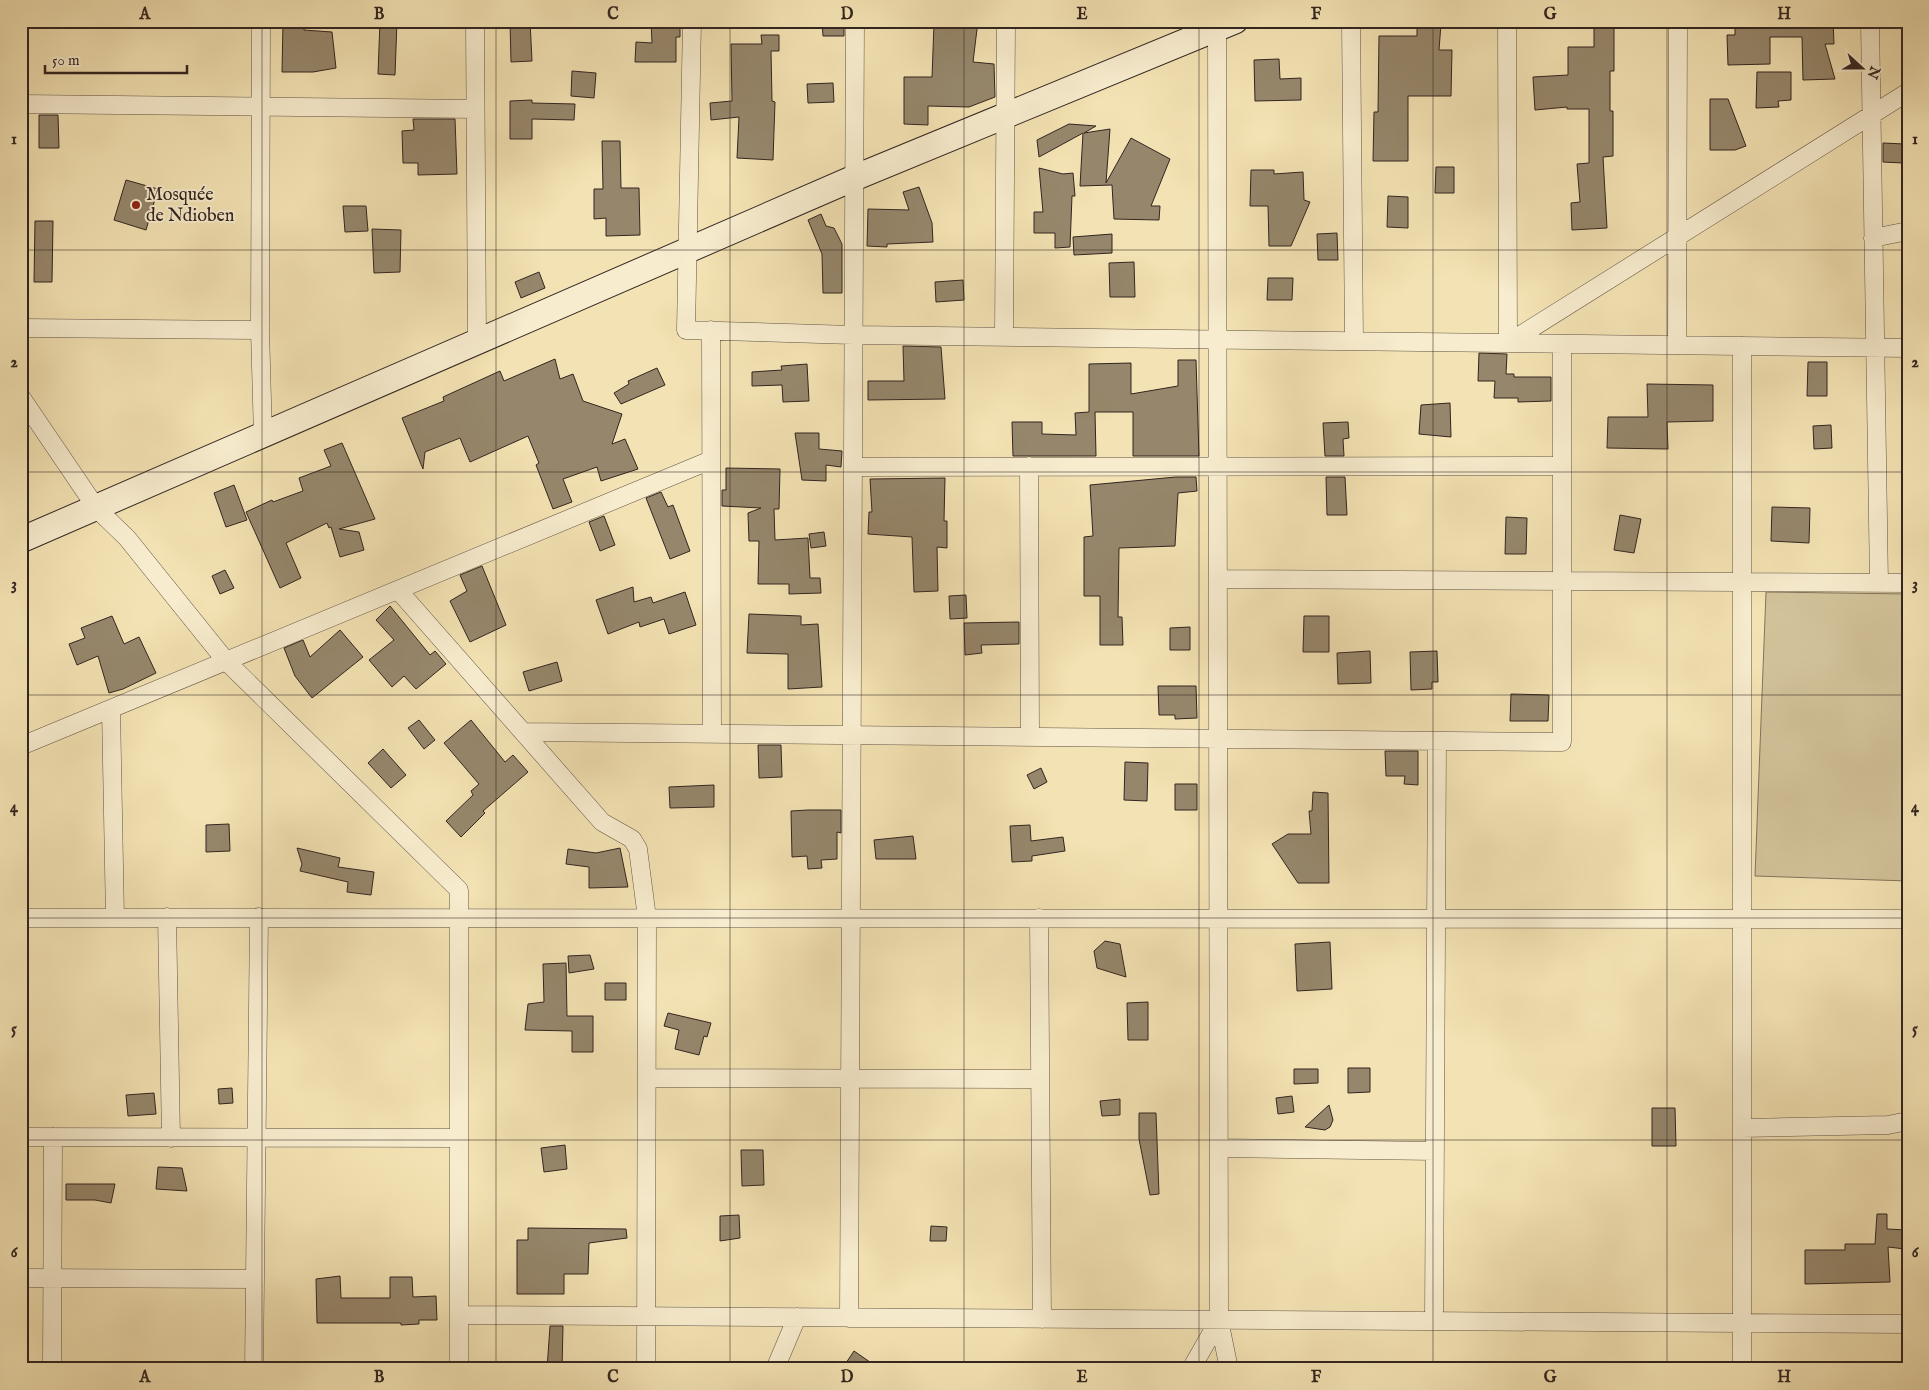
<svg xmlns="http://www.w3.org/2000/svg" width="1929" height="1390" font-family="'IM FELL English',serif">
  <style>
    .green { fill: #d2c29a; stroke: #82745d }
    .building { fill: #96876c; stroke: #322520 }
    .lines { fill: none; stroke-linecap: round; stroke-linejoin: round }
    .street-casing { stroke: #625445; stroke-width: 19 }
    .secondary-casing { stroke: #322520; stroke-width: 27 }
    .street { stroke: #f7ecce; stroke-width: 18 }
    .secondary { stroke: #f7ecce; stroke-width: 25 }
    .grid { fill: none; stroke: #322520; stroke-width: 1; stroke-opacity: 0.55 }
    .poi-dot { fill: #8f2418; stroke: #f7ecce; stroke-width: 2 }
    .labels { text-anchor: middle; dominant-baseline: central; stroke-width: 4; stroke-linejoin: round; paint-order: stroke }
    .poi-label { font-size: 18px; fill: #322520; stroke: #f7ecce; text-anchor: start }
    .neatline { fill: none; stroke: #322520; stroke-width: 2 }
    .grid-label { font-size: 16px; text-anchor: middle; font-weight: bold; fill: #322520 }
  </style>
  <rect width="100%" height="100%" fill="#f3e2b3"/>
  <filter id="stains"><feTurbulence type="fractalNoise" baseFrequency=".004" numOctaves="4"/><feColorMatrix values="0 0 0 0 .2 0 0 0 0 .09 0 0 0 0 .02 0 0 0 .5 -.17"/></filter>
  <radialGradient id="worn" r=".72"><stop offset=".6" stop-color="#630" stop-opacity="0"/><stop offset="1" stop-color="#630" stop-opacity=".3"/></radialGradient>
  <path class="green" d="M1766 592 1908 594V881L1755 876Z"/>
  <path class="building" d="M380 21H397L395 75 378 74Z
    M510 21H530L532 61 511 62Z
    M651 21H680V37H676V62H635L636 42 652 43Z
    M822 21H844V36H823Z
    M949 21H978L973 62 994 64 995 97 969 107 928 106V125L904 124V77H932L934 24 949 26Z
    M1735 21H1833L1834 44H1825L1835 79 1803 80 1802 37H1770V64L1728 65 1727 35H1735Z
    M283 22H304V30L332 32 336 68 313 72H282Z
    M1417 23 1441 24 1439 50H1452L1451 96H1408V161H1373L1374 112H1378L1379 36H1417Z
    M1594 26H1614V71H1610V111H1613V156L1603 157 1607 228 1572 230 1571 203 1580 202 1577 164 1589 163V109H1567V107L1535 110 1533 77 1568 75V47H1594Z
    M761 35H779V51H771L772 101 775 102 773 160 737 158 739 117 711 120 710 103 732 101 731 44H762Z
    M1279 59 1280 79 1301 78V100L1255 101 1254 60Z
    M572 71 596 73 594 98 571 96Z
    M1757 72H1791V100L1778 101 1779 107 1756 108Z
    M833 83 834 102 808 103 807 84Z
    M1710 99H1728L1746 146 1735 150H1710Z
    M532 100V103L575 104 574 120 532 119V139H510V101Z
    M39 115H58L59 148H39Z
    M413 119H455L457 174 418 175V163H403L402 131 414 130Z
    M1069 124 1096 126 1084 133 1110 129 1106 183 1131 138 1170 159 1151 206H1160L1159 220 1114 219 1112 185 1080 186 1083 133 1039 157 1037 140Z
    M602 141H620L621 188H639L640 235 606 236V218L594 219V189H603Z
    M1883 143 1904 144 1903 163 1883 162Z
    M1436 167H1454V193H1435Z
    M1039 168 1063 174 1073 173 1075 196H1072L1070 247 1055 248V233H1034V212H1043Z
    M1251 170H1274V174L1303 172 1304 200 1310 202 1291 246H1269L1268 206H1250Z
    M126 180 158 189 146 230 114 220Z
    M919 187 932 223 933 242 887 244V247L867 246 868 209 909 210 903 192Z
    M1388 196 1408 197V228L1387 227Z
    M343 206H366L368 231 345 232Z
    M821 214 826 226 834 228 842 244V293H823L822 254 808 220Z
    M35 221H53L52 282H34Z
    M372 229 401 230 400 272 374 273Z
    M1337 233 1338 260H1318L1317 234Z
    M1112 234V253L1074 255 1073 237Z
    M1134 262 1135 297H1110L1109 263Z
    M539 272 545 288 521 298 515 282Z
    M1268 278H1293L1292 300H1267Z
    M963 280 964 300 936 302 935 282Z
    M903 346 941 347 945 399 868 400V381H904Z
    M1479 353 1507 354 1506 374H1514V377H1551V401L1518 402V398H1494L1495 381H1478Z
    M555 359 560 379 573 374 583 401 622 414 612 444 625 439 638 469 601 481 597 467 563 479 572 502 553 509 536 465 539 463 528 436 470 462 460 438 425 452 423 469 402 418 444 401 443 397 500 371 504 381Z
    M1178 360H1196L1199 456H1133V412H1095L1096 456H1013L1012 422H1042V434L1076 435 1075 413 1089 412V364L1131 363V394L1178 386Z
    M1808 362H1827V396H1807Z
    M807 364 809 401 783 402 782 385 752 386V372L782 370 781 366Z
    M657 368 665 385 621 404 614 393 629 384 628 381Z
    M1647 384 1713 385V421L1667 422 1668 449 1607 448 1608 417H1648Z
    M1450 403 1451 437 1419 434 1421 405Z
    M1348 422 1349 438 1343 439 1344 456H1325L1323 423Z
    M1831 425 1832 448 1814 449 1813 426Z
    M795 433H819V449L842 451 841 467 826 465V481L802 480Z
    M342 443 375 519 339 529 359 532 364 550 340 557 331 527 329 528 327 523 286 543 301 578 280 588 246 512 272 500 273 502 303 491 299 478 331 466 324 450Z
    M726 468 780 469 779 509H774L775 540 808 538 810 578H820L821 593 789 594V584H758L759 541H749L748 513 761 508 722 506V490H726Z
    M1176 477H1196L1197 491 1178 493 1175 546 1119 548 1118 617H1122L1123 645H1100V596H1084V537L1093 536 1090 485Z
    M1326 477H1345L1347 515H1327Z
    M945 478 944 521H947V548L937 547 938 591 914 592 912 537 868 534 869 512H872L870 479Z
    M234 485 247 520 226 527 214 493Z
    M661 492 668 507 673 505 690 551 670 559 646 498Z
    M1772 507 1810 508 1809 543 1771 541Z
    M1620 515 1641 519 1634 553 1614 550Z
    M604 516 615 545 600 551 589 522Z
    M1506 517 1527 518 1526 554H1505Z
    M824 532 826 546 811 548 809 534Z
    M482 566 506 625 470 642 450 601 467 591 460 575Z
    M225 570 234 588 220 594 212 576Z
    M633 587 634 602 651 597 653 603 685 592 696 625 669 634 664 619 640 627 639 622 608 634 596 600Z
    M966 595 967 618 950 619 949 596Z
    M390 606 430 655 435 651 446 664 416 689 404 676 392 687 369 660 394 640 376 620Z
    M749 614 801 616V625L818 624 822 687 788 689V654L747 653Z
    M112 616 124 644 139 637 156 673 123 689 109 693 98 656 77 665 69 644 85 638 81 628Z
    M1304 616H1329V652H1303Z
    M1019 622V644L981 645 982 653 965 655 964 623Z
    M1190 627V650H1170V628Z
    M340 630 363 657 312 698 295 676 284 648 303 640 310 657Z
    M1370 651 1371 683 1338 684 1337 653Z
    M1437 651 1438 682H1432V689L1411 690 1410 652Z
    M557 662 562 681 529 691 523 672Z
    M1158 686H1196L1197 718 1175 719V715H1159Z
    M1511 694 1549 695 1548 721H1510Z
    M419 720 435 740 424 749 408 728Z
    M471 720 505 762 513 755 528 772 483 811 485 813 461 837 446 821 473 795 471 791 479 784 444 743Z
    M758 745H781L782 777 759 778Z
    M383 749 406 775 391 788 368 763Z
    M1385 751H1418V785L1404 784 1405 776H1386Z
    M1125 762 1148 763 1147 801 1124 800Z
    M1041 768 1047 782 1034 789 1027 775Z
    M1175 784H1197V810H1175Z
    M714 785V807L670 808 669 787Z
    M1313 792 1328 793 1329 883H1298L1272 844 1288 834H1311L1309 811H1312Z
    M808 810H841V833L837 832V859L821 860 822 868 808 869 807 856 792 857 791 811Z
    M229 824 230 851 206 852V825Z
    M1030 825 1031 841 1063 837 1065 851 1032 856V861L1012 862 1010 826Z
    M913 836 916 859H876L874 840Z
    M297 848 340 858 338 867 374 872 371 895 347 892 348 882 300 871 302 864Z
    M620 848 628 887 589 888V867L566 864 568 849 596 853Z
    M1105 941 1120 944 1126 977 1097 968 1094 951Z
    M1330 942 1332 989 1297 991 1295 944Z
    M590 955 594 969 569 973 568 956Z
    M566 963 567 1016H593V1052H572V1031L525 1030 528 1004 544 1002 543 964Z
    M605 983H626V1000H605Z
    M1148 1002V1040H1128L1127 1003Z
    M668 1013 711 1023 707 1037 704 1036 699 1055 675 1049 679 1030 664 1026Z
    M1348 1068H1370V1092L1348 1093Z
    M1294 1069H1318V1083L1294 1084Z
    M232 1088 233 1103 219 1104 218 1089Z
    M154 1093 156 1114 128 1116 126 1095Z
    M1292 1096 1294 1112 1278 1114 1276 1098Z
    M1120 1099V1115L1102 1116 1100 1101Z
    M1329 1105 1333 1120 1330 1127 1325 1130 1305 1127Z
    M1652 1108H1675L1676 1146H1652Z
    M1139 1113H1156L1159 1194 1150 1195 1139 1139Z
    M565 1145 567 1169 544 1172 541 1148Z
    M741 1150H763L764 1185 742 1186Z
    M158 1167 182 1168 187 1191 156 1189Z
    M66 1184H115L111 1203 95 1200H66Z
    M1877 1214H1887V1229L1907 1230 1905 1249 1888 1247 1890 1282 1805 1284V1250H1845V1244H1875Z
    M739 1215 740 1238 720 1241V1216Z
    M931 1226 947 1227 946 1241H930Z
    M528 1228 626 1229 627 1238 589 1243 588 1274H564V1294H517V1240H528Z
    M340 1276 341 1298H390V1277H412L413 1297 436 1296 437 1320H419V1324L401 1325V1323H317L316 1279Z
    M550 1326H563L562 1369H547Z
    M854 1351 880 1369H842Z"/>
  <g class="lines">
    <defs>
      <path id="street" d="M261 21 260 330 263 436
        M475 21 477 343
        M692 21 686 330 853 335 1908 348
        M1217 21 1219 1320 1229 1369
        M1351 21 1354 341
        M1507 21 1508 343
        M1870 21 1879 583
        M21 104 475 109
        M1873 238 1908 231
        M21 328 260 330
        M711 330 712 733
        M1004 336 1006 21
        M1508 343 1908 92
        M1677 345 1678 21
        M21 397 97 509 127 538 226 661 459 890V1369
        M1029 466 1030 737
        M853 467 1562 466
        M1218 579 1908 583
        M398 590 602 822 632 839 638 849 647 918 646 1369
        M111 709 115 918
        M523 732 1562 742V344
        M21 746 711 460
        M167 917 171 1138
        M21 918 1908 919
        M1039 918 1042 1319
        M647 1078 1040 1079
        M1742 1128 1888 1125 1908 1121
        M21 1137 459 1138
        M1219 1148 1435 1151
        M21 1278 255 1279
        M459 1315 1908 1324
        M849 1318 855 21
        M1434 1321 1437 741
        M52 1369 53 1137
        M254 1369 259 917
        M775 1369 797 1317
        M1191 1369 1219 1320
        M1742 1369V346"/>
      <path id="secondary" d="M21 540 854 178 1235 21"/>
    </defs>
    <use href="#street" class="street-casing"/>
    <use href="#secondary" class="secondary-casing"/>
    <use href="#street" class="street"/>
    <use href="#secondary" class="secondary"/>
  </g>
  <path class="grid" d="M262 21V1369M496 21V1369M730 21V1369M964 21V1369M1199 21V1369M1433 21V1369M1667 21V1369M21 250H1908M21 472H1908M21 695H1908M21 918H1908M21 1140H1908"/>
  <circle class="poi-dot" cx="136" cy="205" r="5"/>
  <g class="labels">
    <g class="poi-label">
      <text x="146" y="195">Mosquée<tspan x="146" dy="21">de Ndioben</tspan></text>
    </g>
  </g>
  <rect width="1929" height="1390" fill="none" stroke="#f3e2b3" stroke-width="55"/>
  <g transform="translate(1862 68) rotate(111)" stroke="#f7ecce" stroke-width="4" paint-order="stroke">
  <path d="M0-4L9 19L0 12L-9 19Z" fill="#322520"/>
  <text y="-8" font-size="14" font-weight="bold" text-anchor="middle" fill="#322520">N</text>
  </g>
  <path d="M45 65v8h142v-8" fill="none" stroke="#322520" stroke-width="2.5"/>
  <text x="52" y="65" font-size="15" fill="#322520" stroke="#f7ecce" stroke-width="4" paint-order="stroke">50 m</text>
  <rect x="28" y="28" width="1874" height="1334" class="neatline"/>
  <g class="grid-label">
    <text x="145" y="19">A</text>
    <text x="379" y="19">B</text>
    <text x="613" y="19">C</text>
    <text x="847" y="19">D</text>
    <text x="1082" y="19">E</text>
    <text x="1316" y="19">F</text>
    <text x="1550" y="19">G</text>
    <text x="1784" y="19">H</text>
    <text x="14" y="144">1</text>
    <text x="1915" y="144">1</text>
    <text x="14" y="367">2</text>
    <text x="1915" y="367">2</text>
    <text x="14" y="589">3</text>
    <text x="1915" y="589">3</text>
    <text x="14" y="812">4</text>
    <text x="1915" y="812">4</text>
    <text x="14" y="1034">5</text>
    <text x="1915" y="1034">5</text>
    <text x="14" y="1257">6</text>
    <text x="1915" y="1257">6</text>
    <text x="145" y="1382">A</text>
    <text x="379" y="1382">B</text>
    <text x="613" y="1382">C</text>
    <text x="847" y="1382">D</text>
    <text x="1082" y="1382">E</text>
    <text x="1316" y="1382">F</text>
    <text x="1550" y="1382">G</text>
    <text x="1784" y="1382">H</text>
  </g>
  <rect width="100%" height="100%" filter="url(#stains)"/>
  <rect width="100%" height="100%" fill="url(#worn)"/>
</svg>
